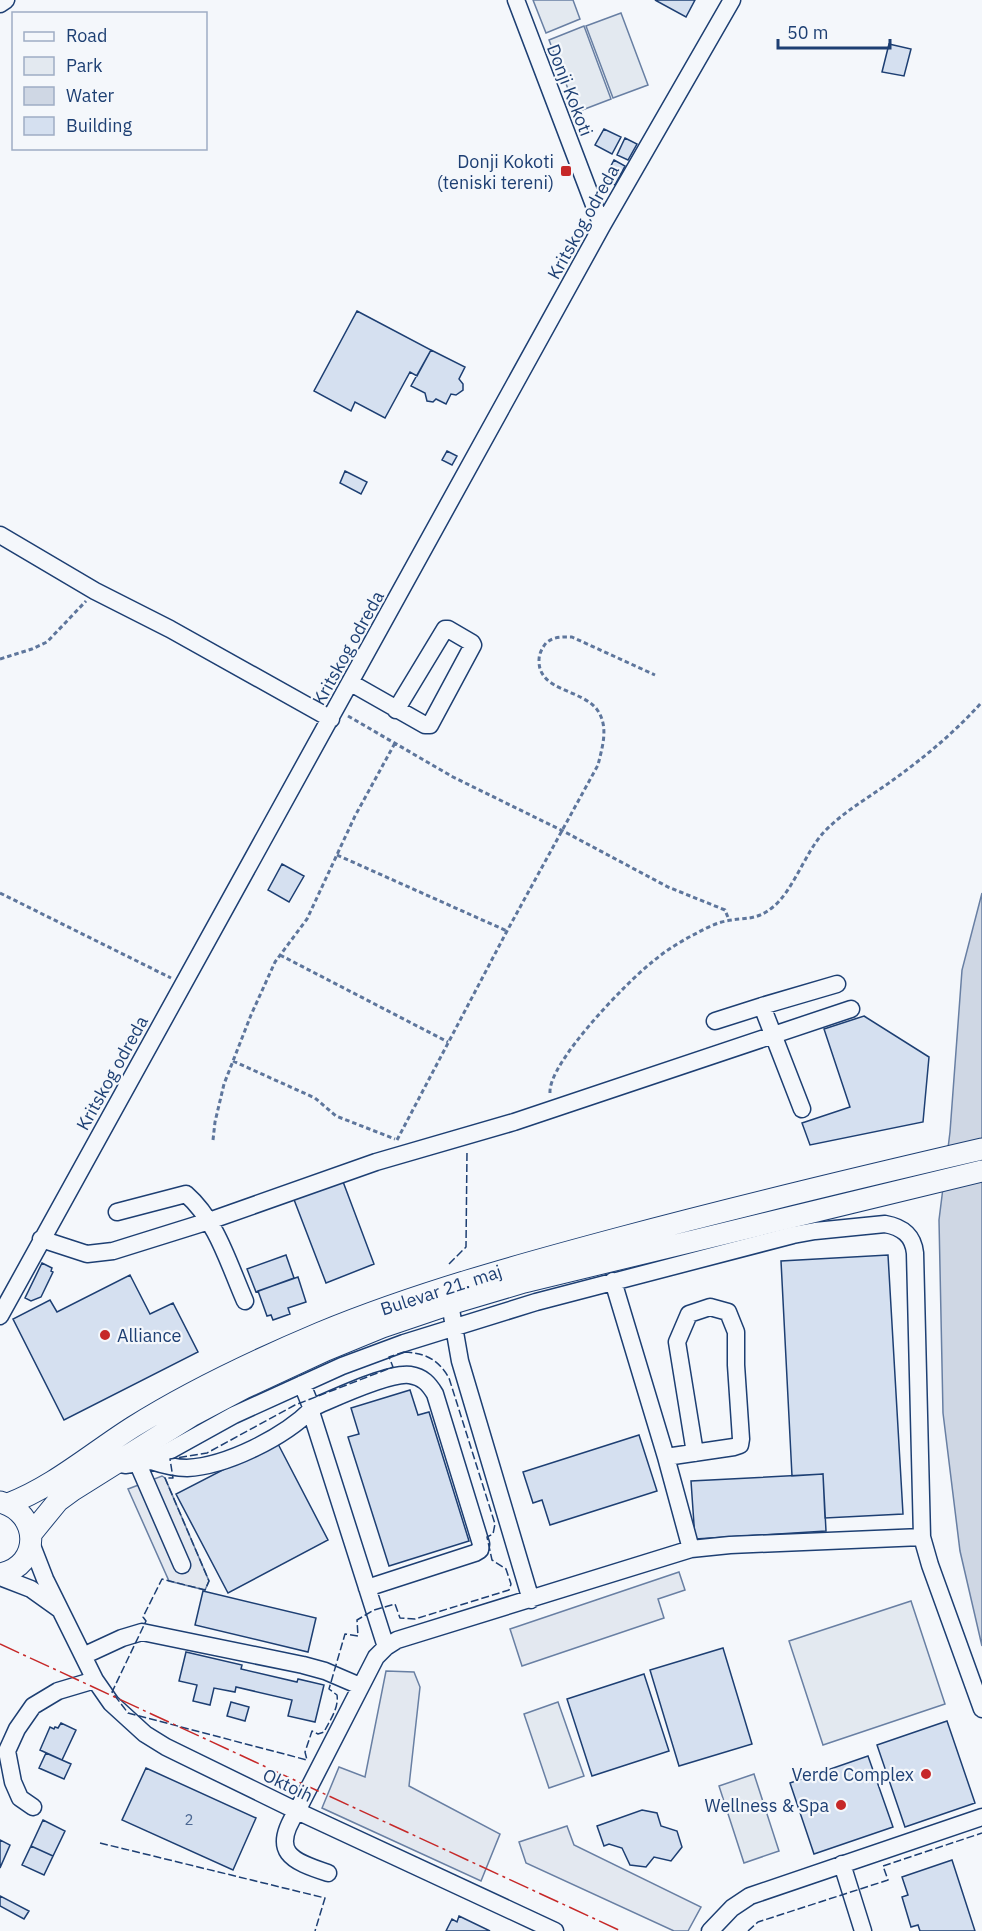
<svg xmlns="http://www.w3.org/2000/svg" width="982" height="1931" font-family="'IBM Plex Sans',sans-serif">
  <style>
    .green { fill: #e3e9f0; stroke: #687fa3; stroke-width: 1.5 }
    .parking { fill: #e3e8f0; stroke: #687fa3; stroke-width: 1.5 }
    .water { fill: #cfd7e4; stroke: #687fa3; stroke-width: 1.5 }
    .building { fill: #d5e0f0; stroke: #1d3f73; stroke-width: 1.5 }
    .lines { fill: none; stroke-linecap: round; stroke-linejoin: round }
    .minor-casing { stroke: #1d3f73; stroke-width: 19 }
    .major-casing { stroke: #1d3f73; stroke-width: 23 }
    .path { stroke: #5e769c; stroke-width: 3; stroke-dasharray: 4.5 3; stroke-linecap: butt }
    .minor { stroke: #f4f7fb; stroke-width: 16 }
    .major { stroke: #f4f7fb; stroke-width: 21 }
    .fence { stroke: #1d3f73; stroke-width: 1.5; stroke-dasharray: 8 3; stroke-linecap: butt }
    .power { stroke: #c62828; stroke-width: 1.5; stroke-dasharray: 21 4.5 3 4.5; stroke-linecap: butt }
    .poi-dot { fill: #c62828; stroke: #f4f7fb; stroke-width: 2 }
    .labels { text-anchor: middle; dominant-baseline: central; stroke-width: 4.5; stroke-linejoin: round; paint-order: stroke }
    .number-label { font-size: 15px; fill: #4b6792 }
    .street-label { font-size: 18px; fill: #1d3f73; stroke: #f4f7fb }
    .poi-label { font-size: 18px; fill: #1d3f73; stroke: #f4f7fb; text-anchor: end }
  </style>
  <rect width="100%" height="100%" fill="#f4f7fb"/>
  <path class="green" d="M533 0H573L580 19 546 33Z
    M621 13 648 85 613 98 586 26Z
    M584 26 611 99 577 112 549 40Z
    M911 1601 945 1704 823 1745 789 1641Z
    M558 1702 584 1776 549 1788 524 1714Z
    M754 1774 779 1851 744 1863 719 1786Z"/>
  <path class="parking" d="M162 1476 165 1478 209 1581 205 1590 169 1581 128 1489Z
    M679 1572 685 1590 658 1599 664 1618 522 1666 510 1629Z
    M386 1671 414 1672 420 1687 409 1786 500 1834 481 1881 322 1808 339 1767 365 1777Z
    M567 1826 574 1845 701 1907 688 1931H674L526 1863 519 1842Z"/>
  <path class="water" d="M982 893V1646L960 1551 943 1413 939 1220 950 1132 962 970Z"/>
  <path class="building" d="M655 0H695L686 17Z
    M889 44 911 49 904 76 882 72Z
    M604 129 621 137 612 154 595 145Z
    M625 138 637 144 628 160 617 155Z
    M614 160 625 166 615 185 604 179Z
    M357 311 431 350 417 376 410 372 385 418 355 402 351 411 314 391Z
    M431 350 465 367 459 379 463 384V390L456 395 451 394 446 404 436 399 433 402 427 401 425 393 411 386Z
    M447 451 457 456 452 465 442 460Z
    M345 471 367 482 361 494 340 483Z
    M282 864 304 876 289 902 268 890Z
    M864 1016 929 1057 923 1122 810 1145 802 1123 850 1107 824 1029Z
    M342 1179 374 1264 326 1283 293 1197Z
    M286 1255 294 1278 256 1292 247 1269Z
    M888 1255 903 1514 825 1518 823 1474 792 1476 781 1261Z
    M42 1263 52 1268 51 1271 53 1272 41 1297 31 1301 25 1298Z
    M130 1275 150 1314 173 1303 198 1352 64 1420 13 1319 50 1300 57 1312Z
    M298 1277 306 1302 288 1308 290 1314 273 1320 271 1315 267 1316 258 1291Z
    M410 1390 418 1415 429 1412 469 1541 389 1566 348 1437 359 1434 351 1408Z
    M639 1435 657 1491 550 1525 542 1500 533 1503 523 1472Z
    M277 1442 328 1540 228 1593 176 1494Z
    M823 1474 826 1531 695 1539 691 1481Z
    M203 1591 316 1618 308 1652 195 1625Z
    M723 1648 752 1744 679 1766 650 1670Z
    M186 1652 242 1665 241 1669 297 1682 298 1679 324 1685 315 1722 288 1716 292 1700 236 1687 235 1692 214 1688 210 1705 193 1701 197 1685 179 1681Z
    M644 1674 669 1751 592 1776 567 1699Z
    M231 1702 249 1707 245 1721 227 1716Z
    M947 1721 975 1803 905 1827 877 1745Z
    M61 1723 76 1730 62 1760 40 1750 50 1727 54 1729 55 1727 58 1728Z
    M46 1753 71 1764 64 1779 39 1768Z
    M868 1756 893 1827 814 1854 790 1783Z
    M146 1768 256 1818 233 1870 122 1820Z
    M642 1810 657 1813 661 1826 677 1831 682 1847 671 1861 654 1857 646 1867 630 1865 622 1848 609 1844 604 1846 597 1826Z
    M43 1820 65 1831 53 1856 31 1846Z
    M0 1840 10 1845 0 1868Z
    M31 1846 53 1856 44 1875 22 1865Z
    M952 1860 975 1931H920L918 1925 911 1927 902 1897 908 1895 902 1877Z
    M0 1896 29 1911 24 1919 0 1906Z
    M459 1916 490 1931H446L452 1919 457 1922Z"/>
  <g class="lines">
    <defs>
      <path id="minor" d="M516 0 602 226
        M0 4 6 0
        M0 535 95 591 170 629 331 719
        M351 683 425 725H430L473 645 472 643 448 629H445L396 710
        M715 1021 762 1006
        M802 1109 762 1006 837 984
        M117 1212 186 1194C217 1221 229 1265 245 1301
        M41 1239 87 1254 113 1251 209 1221 376 1162 514 1122 851 1009
        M613 1281 666 1457 691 1549
        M450 1304 460 1361 531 1600
        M0 1316 602 226 732 0
        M666 1457 734 1447 740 1445 741 1439 736 1365V1332L728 1312 710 1307 689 1314 677 1342 695 1453
        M151 1461C163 1465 174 1468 187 1468 227 1466 284 1437 312 1409L302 1384
        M114 1463 125 1465 151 1461 234 1415 342 1366 404 1343 536 1302 793 1235 815 1231 885 1224C902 1227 913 1235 915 1253L922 1537 930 1565 982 1709
        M138 1464 182 1565
        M31 1543 45 1579 95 1680 111 1703 145 1734 166 1747 297 1811 555 1931
        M0 1577 31 1589 59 1609
        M367 1588 475 1553 480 1550 481 1544 435 1394C429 1384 423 1377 410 1375 390 1372 337 1397 316 1406L312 1409V1415L386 1647
        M83 1656 122 1638 142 1632 303 1665 325 1671 360 1686
        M33 1807 20 1798 13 1782 7 1751 17 1729 33 1706 58 1691 95 1680
        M842 1864 863 1931
        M328 1873C291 1861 270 1852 297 1811L376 1657 386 1647 397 1640 691 1549 730 1545 922 1537
        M710 1931 732 1908 750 1896 982 1817"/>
      <path id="major" d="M0 1502C40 1512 42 1566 0 1574
        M8 1504C53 1487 92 1453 133 1427 192 1390 256 1360 320 1333 417 1293 519 1265 620 1238 740 1206 861 1177 982 1149
        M31 1534 58 1501 73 1490 191 1416 244 1388 326 1350 382 1327 450 1304 524 1282 982 1171"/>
    </defs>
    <use href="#minor" class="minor-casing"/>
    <use href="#major" class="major-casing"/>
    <path class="path" d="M0 659 32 649 47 642 86 601
      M348 716 453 777 563 831 668 887 725 910 729 920
      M337 855 507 931
      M0 893 171 978
      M280 955 448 1042
      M233 1061 315 1098 336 1116 395 1139
      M550 1093C548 1063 626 983 651 963 665 951 681 941 697 933 706 928 716 923 726 921 746 917 756 921 773 907 793 891 806 851 824 832 844 811 870 797 893 780 925 757 956 731 982 702
      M213 1140 215 1122 224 1084 251 1015 275 962 307 919 355 816 395 743
      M397 1140 507 931 598 765C602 748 609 728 598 711 584 689 538 692 539 660 539 654 542 648 546 643 554 636 563 637 572 637L655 675"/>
    <use href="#minor" class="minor"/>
    <use href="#major" class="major"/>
    <path class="fence" d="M449 1264 466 1247 467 1151
      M404 1352C425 1353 438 1359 449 1378L495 1524 493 1534 487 1537 492 1560 506 1569 511 1584 509 1590 415 1619 400 1618 395 1604 374 1610 357 1620 358 1636 345 1634 329 1689 337 1695C339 1708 330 1720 324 1732L318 1734 312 1731 305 1752 307 1760 128 1713 112 1692 146 1621 143 1617 162 1579 205 1590 209 1581 165 1478H173L170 1459 207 1453 295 1405 393 1367 389 1357Z
      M100 1843 325 1898 315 1931
      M748 1931 758 1922 888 1880 883 1866 982 1833"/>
    <path class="power" d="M0 1644 621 1931"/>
  </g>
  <g class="poi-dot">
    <rect x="560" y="165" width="12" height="12" rx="3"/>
    <circle cx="105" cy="1335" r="6"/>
    <circle cx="926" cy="1774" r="6"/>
    <circle cx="841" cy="1805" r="6"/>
  </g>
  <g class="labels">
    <g class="number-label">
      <text x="189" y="1819">2</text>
    </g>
    <g class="street-label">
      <text transform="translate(570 90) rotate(69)">Donji Kokoti</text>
      <text transform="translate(583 222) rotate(-61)">Kritskog odreda</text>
      <text transform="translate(348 648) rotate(-61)">Kritskog odreda</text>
      <text transform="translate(112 1073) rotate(-61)">Kritskog odreda</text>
      <text transform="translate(441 1290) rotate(-18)">Bulevar 21. maj</text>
      <text transform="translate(288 1785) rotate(26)">Oktoih</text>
    </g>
    <g class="poi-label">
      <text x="554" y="161">Donji Kokoti<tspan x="554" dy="21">(teniski tereni)</tspan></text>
      <text x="117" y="1335" text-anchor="start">Alliance</text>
      <text x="914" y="1774">Verde Complex</text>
      <text x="829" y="1805">Wellness &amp; Spa</text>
    </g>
  </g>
  <rect x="12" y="12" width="195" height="138" fill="#f4f7fb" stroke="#9eadc5" stroke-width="1.5"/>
  <rect x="24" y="32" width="30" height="9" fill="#f4f7fb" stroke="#9eadc5" stroke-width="1.5"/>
  <text x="66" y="42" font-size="18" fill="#1d3f73">Road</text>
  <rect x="24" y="57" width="30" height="18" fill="#e3e9f0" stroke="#9eadc5" stroke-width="1.5"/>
  <text x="66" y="72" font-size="18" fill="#1d3f73">Park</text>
  <rect x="24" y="87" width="30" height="18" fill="#cfd7e4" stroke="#9eadc5" stroke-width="1.5"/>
  <text x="66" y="102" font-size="18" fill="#1d3f73">Water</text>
  <rect x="24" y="117" width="30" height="18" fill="#d5e0f0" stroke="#9eadc5" stroke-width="1.5"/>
  <text x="66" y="132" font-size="18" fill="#1d3f73">Building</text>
  <path d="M778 39v9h112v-9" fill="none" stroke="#1d3f73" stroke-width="3"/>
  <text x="787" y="39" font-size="18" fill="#1d3f73" stroke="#f4f7fb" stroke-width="4.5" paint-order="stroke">50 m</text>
</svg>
